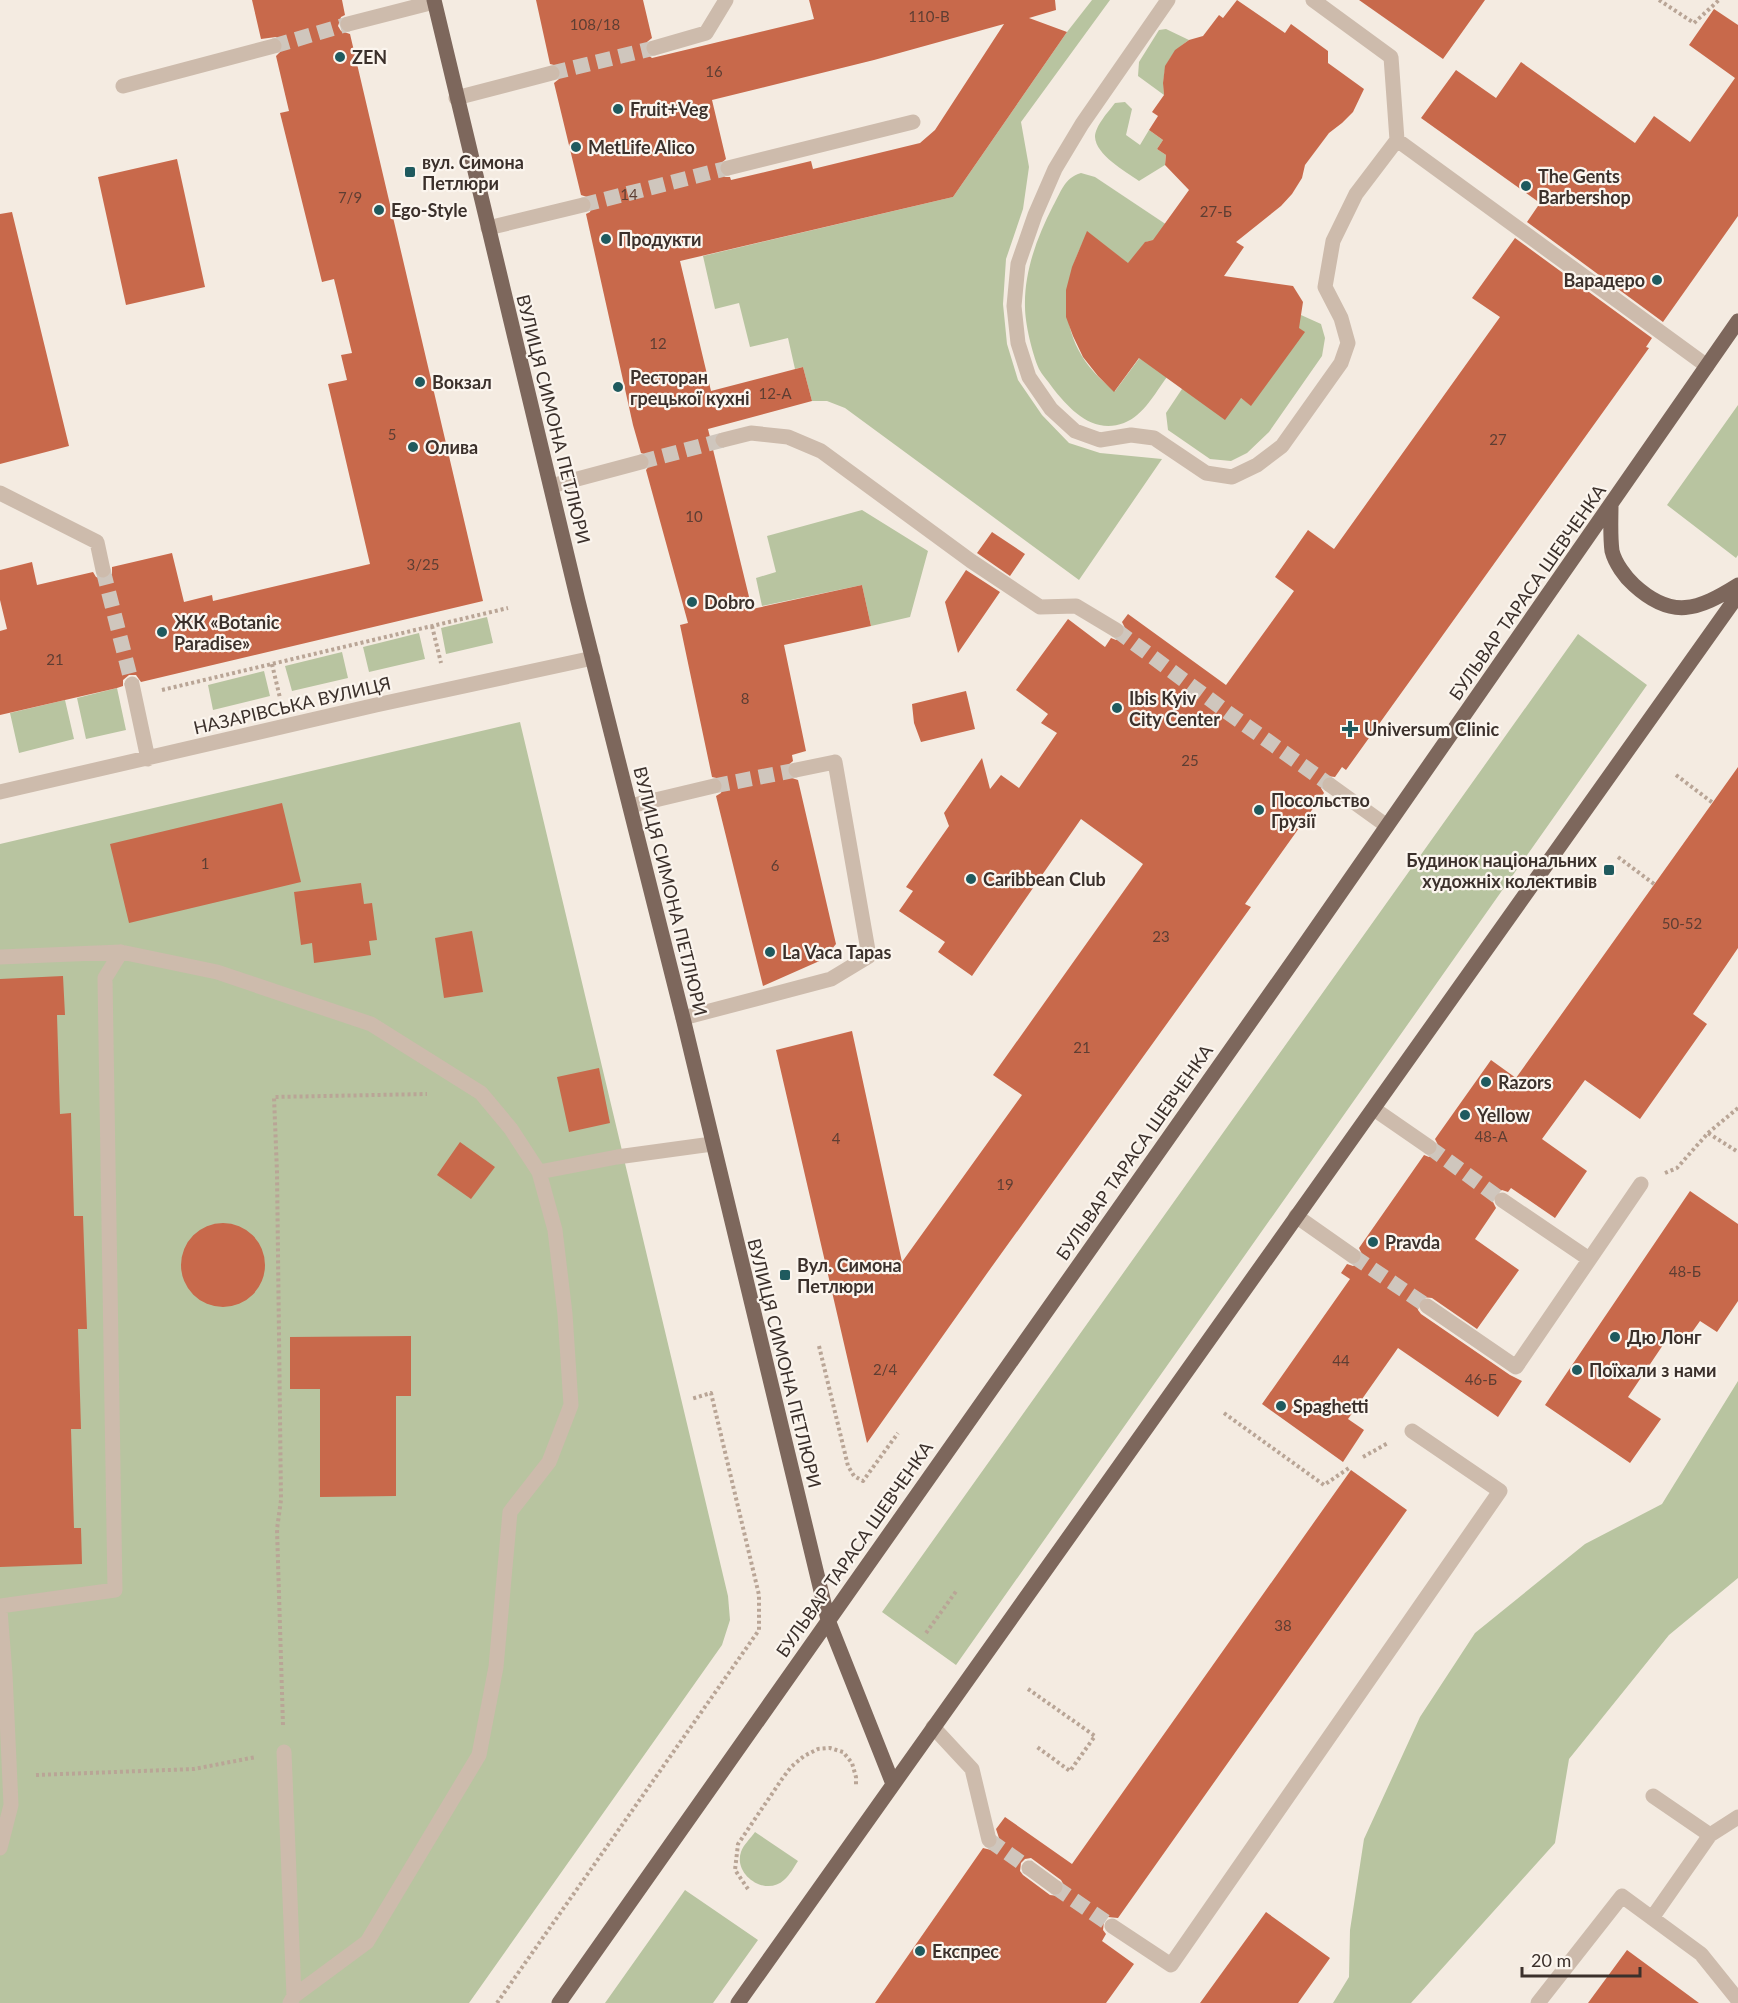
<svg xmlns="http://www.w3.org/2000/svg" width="1738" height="2003" font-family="Lato,sans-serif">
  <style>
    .green { fill: #b8c4a0 }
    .building { fill: #c8694b; fill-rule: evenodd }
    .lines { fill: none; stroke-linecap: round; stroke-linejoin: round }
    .minor-tunnel { stroke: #cfc6bd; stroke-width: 15; stroke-dasharray: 15 8; stroke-linecap: butt }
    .path { stroke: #b9a596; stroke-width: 4; stroke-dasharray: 3 3; stroke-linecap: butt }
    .minor { stroke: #cdbbac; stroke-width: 15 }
    .major { stroke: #7d675c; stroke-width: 15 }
    .poi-dot { fill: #1f5a5e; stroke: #fbf5ee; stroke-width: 2 }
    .labels { text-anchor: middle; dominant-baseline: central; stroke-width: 4.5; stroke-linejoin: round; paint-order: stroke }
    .number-label { font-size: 15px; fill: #5e3e33 }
    .poi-label { font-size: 18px; font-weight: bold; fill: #3b302b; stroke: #fbf5ee; text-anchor: start }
    .street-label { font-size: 18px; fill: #3b302b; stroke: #fbf5ee }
  </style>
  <rect width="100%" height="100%" fill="#f4ebe1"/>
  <path class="green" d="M1092 0H1110L1021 122 1029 167 1023 209 1006 259 1003 304 1007 344 1018 380 1042 415 1069 443 1100 453 1162 459 1079 580 845 408 827 401H812L803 367 795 369 788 338 750 347 739 303 715 309 703 256 953 197 1067 32Z
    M1166 29 1189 40C1167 56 1162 68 1164 95L1138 76 1139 62 1159 30Z
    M1125 102 1132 109 1126 135 1140 145 1149 130 1163 140 1157 149 1166 155 1165 165 1139 181C1125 171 1096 155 1095 137 1095 126 1109 111 1115 103Z
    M1081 173 1095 177 1170 227 1158 242C1138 235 1140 257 1138 271L1088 233C1055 290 1059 350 1115 391L1141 356 1167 377C1155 393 1144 415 1124 423 1093 435 1069 409 1052 387 1048 381 1042 375 1039 369 1032 353 1025 323 1025 307 1024 272 1037 237 1053 206 1061 192 1064 178 1081 173Z
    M1301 315 1321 324 1325 338 1322 356 1269 432 1247 453 1231 461 1210 459 1168 430 1166 413 1182 389 1241 398 1251 405 1294 324Z
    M1738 405V555L1736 558 1667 505Z
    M862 510 928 551 910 617 871 626 862 585 762 606 756 578 776 572 767 536Z
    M487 617 493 643 446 654 441 628Z
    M419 633 425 659 369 672 363 647Z
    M1578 634 1647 685 956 1665 882 1612Z
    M342 652 348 678 292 691 285 666Z
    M264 671 270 696 213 710 208 685Z
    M117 688 126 730 86 739 77 698Z
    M65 700 74 739 19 753 10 713Z
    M520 722 728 1596 730 1620 722 1645 469 2003H0V844Z
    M1738 1381V1578L1669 1635 1569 1759 1555 1843 1411 2003H1333L1349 1977 1350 1930 1364 1839 1420 1717 1475 1633 1585 1544 1662 1504Z
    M755 1832 798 1861C794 1867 790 1875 784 1880 766 1897 733 1875 741 1852 743 1845 751 1838 755 1832Z
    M685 1890 758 1940 713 2003H605Z"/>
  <path class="building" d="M252 0H342L345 15 341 17 338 26 341 31 350 34 483 601 141 682 136 675H129L123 680V686L117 688 0 715V631L7 629 0 600V570L32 562 37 585 93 572 96 577 104 580 112 574V567L172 553 184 602 212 595 213 601 370 564 328 384 347 380 341 355 352 353 334 279 322 282 280 113 289 111 276 56 283 49V43L276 37 261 39Z
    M536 0H643L652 38 647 42 645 50 648 55 652 58 814 19 809 0H1055L1056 10 1029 18 1067 32 953 197 680 261 711 391 803 367 812 401 708 429 752 609 862 585 871 626 784 645 806 751 792 755 793 761 787 766 786 771 789 777 798 780 836 944 824 959 763 986 716 796 721 793 724 784 721 779 712 777 680 625 688 623 646 470 650 465V459L647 455 641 453 633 425 586 214 590 212 593 203 590 198 581 195 554 83 559 79 562 71 558 66 550 64ZM1004 24 935 130 920 143 813 169 811 161 731 180 730 177H725L719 171V165L726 159 712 100 874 60Z
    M1237 0 1285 33 1291 24 1328 51V63L1364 89 1353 112 1342 123 1329 133 1305 165 1302 178 1292 194 1281 206 1236 242 1244 247 1224 276 1293 286 1303 302 1299 328 1305 332 1251 406 1241 398 1225 420 1139 358 1114 392 1098 376 1083 357 1073 336 1066 317V290L1072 267 1087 231 1128 263 1145 242 1153 240 1189 190 1165 165 1166 155 1157 149 1163 140 1149 130 1158 116 1152 112 1164 95 1163 83 1165 66 1175 50 1189 40 1203 36 1219 15 1223 18Z
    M1359 0H1485L1443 59Z
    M1714 9 1738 25V216L1663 322 1527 222 1540 203 1421 118 1456 70 1496 98 1521 62 1635 143 1654 116 1690 142 1735 78 1689 45Z
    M177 159 205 287 126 305 98 177Z
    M12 212 69 446 0 464V214Z
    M1515 238 1652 338 1646 347 1649 348 1346 770 1342 767 1335 777 1327 776 1322 780 1321 788 1324 793 1245 904 1251 907 988 1272 867 1443 776 1050 852 1031 902 1262 1022 1095 993 1075 1143 864 1081 819 972 976 938 952 945 942 899 911 913 891 906 887 949 826 944 813 982 758 990 789 1001 775 1019 788 1057 733 1041 723 1048 714 1016 690 1068 619 1105 647 1111 638 1116 640 1124 635 1126 630 1122 622 1128 614 1226 685 1294 591 1275 577 1308 530 1334 549 1500 317 1472 298Z
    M992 532 1025 554 1010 576 977 553Z
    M966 570 1000 592 958 653 945 602Z
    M966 691 975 729 921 742 914 723 912 704Z
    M1738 767V948L1693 1014 1707 1024 1640 1119 1585 1080 1542 1139 1587 1171 1555 1218 1511 1188 1508 1192 1502 1190 1494 1194 1492 1200 1496 1208 1475 1239 1519 1270 1477 1329 1432 1298 1423 1297 1417 1305 1418 1310 1421 1314 1510 1375 1522 1381 1498 1417 1398 1348 1348 1419 1364 1430 1343 1462 1262 1404 1350 1279 1341 1273 1347 1264 1353 1266 1361 1262 1363 1256 1359 1248 1424 1155 1429 1157 1437 1153 1439 1147 1435 1139 1491 1060 1516 1078Z
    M282 803 301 882 129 923 110 844Z
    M361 883 364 904 372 903 377 940 369 941 371 955 314 963 312 943 301 945 294 892Z
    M472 931 483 992 444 998 435 938Z
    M63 976 65 1015H57L60 1114 71 1113 74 1216H83L87 1329H78L81 1429H71L74 1528H81L82 1564 0 1567V979Z
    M599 1068 610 1123 569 1132 557 1077Z
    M460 1142 495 1167 471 1199 437 1175Z
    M1690 1191 1738 1224V1301L1717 1332 1700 1321 1685 1342 1671 1333 1628 1397 1661 1419 1630 1463 1545 1405Z
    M181 1265a42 42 0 1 1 84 0a42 42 0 1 1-84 0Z
    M411 1336V1396H396V1496L320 1497V1389H290V1337Z
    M1351 1470 1407 1510 1118 1918 1108 1917 1104 1921 1103 1930 1106 1934 1102 1941 1134 1964 1106 2003H875L983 1848 991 1850 996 1847 999 1838 996 1829 1005 1817 1072 1864ZM1031 1858 1061 1880 1065 1887 1062 1893 1058 1896 1050 1895 1023 1875 1020 1871 1021 1863 1025 1859Z
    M1266 1912 1330 1958 1298 2003H1200Z
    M1627 1950 1699 2003H1588Z"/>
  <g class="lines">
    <path class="minor-tunnel" d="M274 46 348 24
      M552 73 654 48
      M583 205 728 168
      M641 462 723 440
      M103 570 132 684
      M1116 630 1227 712 1330 785
      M714 786 796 770
      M1429 1147 1502 1200
      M1353 1256 1427 1306
      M989 1840 1029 1868
      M1055 1887 1112 1926"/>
    <path class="path" d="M1659 0 1694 23 1719 0
      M432 626 441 663
      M272 664 280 698
      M162 690 508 608
      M1676 775 1713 803
      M1618 857 1654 884
      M1708 1133 1738 1108
      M1665 1173 1677 1168 1708 1133 1738 1152
      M819 1346 848 1466 854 1476 863 1481 898 1433
      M1224 1413 1324 1485 1349 1468
      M1363 1457 1388 1443
      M926 1633 957 1590
      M1028 1689 1095 1736 1070 1771 1037 1747
      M283 1725 277 1529 281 1500 277 1172 274 1097 427 1094
      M36 1775 194 1769 256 1757
      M748 1889 735 1870 738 1844 782 1779 791 1767 804 1756 818 1749 830 1748 843 1752 852 1763 856 1777V1787
      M497 2003 759 1630V1595L711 1393 691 1399"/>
    <path class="minor" d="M1168 0 1082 124 1055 169 1035 215 1018 264 1014 306 1018 343 1029 377 1051 409 1075 431 1100 440 1131 435 1154 438 1206 473 1232 477 1257 465 1282 446 1341 363 1348 343 1341 318 1325 287 1333 241 1356 194 1397 140 1391 57 1313 0
      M348 24 434 2
      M654 48 706 33 726 0
      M123 86 274 46
      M456 98 552 73
      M1397 140 1707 366
      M728 168 913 122
      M488 228 583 205
      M723 440 751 433 788 437 821 451 971 561 1040 607 1076 606 1116 630
      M551 486 641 462
      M0 493 97 542 103 570
      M132 684 148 759
      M1330 785 1387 826
      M0 792 376 705 593 658
      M630 806 714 786
      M0 957 121 952
      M683 1018 831 979 869 956 835 762 796 770
      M1374 1109 1429 1147
      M1502 1200 1589 1259
      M1296 1216 1353 1256
      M1427 1306 1516 1367 1641 1184
      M0 1606 115 1590 105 978 121 952 217 972 371 1024 481 1093 511 1129 539 1172 617 1157 712 1144
      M0 1610 5 1674 11 1805 0 1848
      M933 1727 972 1769 989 1840
      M284 1752 294 1996
      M1653 1796 1710 1835
      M1029 1868 1055 1887
      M1652 1918 1710 1835 1738 1817
      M1112 1926 1171 1965 1500 1491 1412 1431
      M290 2003 294 1996 367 1942 479 1755 496 1667 510 1512 549 1462 571 1405 565 1314 555 1230 539 1172
      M1538 2003 1622 1896 1701 1954 1738 2000"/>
    <path class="major" d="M434 0 578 601 683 1018 828 1620 893 1784
      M1611 504C1611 519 1610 536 1612 551 1615 563 1625 577 1634 585 1672 620 1698 610 1738 585
      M559 2003 1296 957 1738 321
      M738 2003 1738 595"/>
  </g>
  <g class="poi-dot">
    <circle cx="340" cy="57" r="6"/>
    <circle cx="618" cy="109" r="6"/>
    <circle cx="576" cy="147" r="6"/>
    <rect x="404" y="166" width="12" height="12" rx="3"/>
    <circle cx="1526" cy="186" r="6"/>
    <circle cx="379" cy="210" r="6"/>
    <circle cx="606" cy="239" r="6"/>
    <circle cx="1657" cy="280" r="6"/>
    <circle cx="420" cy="382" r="6"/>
    <circle cx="618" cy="387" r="6"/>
    <circle cx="413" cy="447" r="6"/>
    <circle cx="692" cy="602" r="6"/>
    <circle cx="162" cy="632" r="6"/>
    <circle cx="1117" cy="708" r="6"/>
    <path d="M1347 720h6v6h6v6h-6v6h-6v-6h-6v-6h6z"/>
    <circle cx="1259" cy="810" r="6"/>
    <rect x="1603" y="864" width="12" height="12" rx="3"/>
    <circle cx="971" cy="879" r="6"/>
    <circle cx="770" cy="952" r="6"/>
    <circle cx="1486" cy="1082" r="6"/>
    <circle cx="1465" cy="1115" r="6"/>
    <circle cx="1373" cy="1242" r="6"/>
    <rect x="779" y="1269" width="12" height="12" rx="3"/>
    <circle cx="1615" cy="1337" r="6"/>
    <circle cx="1577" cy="1370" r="6"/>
    <circle cx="1281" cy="1406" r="6"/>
    <circle cx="920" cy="1951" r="6"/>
  </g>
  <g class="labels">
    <g class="number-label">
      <text x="929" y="16">110-В</text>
      <text x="595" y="24">108/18</text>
      <text x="714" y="71">16</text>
      <text x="629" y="194">14</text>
      <text x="350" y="197">7/9</text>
      <text x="1216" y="211">27-Б</text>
      <text x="658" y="343">12</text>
      <text x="775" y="393">12-А</text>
      <text x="392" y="434">5</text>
      <text x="1498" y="439">27</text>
      <text x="694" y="516">10</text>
      <text x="423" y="564">3/25</text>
      <text x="55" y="659">21</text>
      <text x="745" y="698">8</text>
      <text x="1190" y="760">25</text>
      <text x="205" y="863">1</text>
      <text x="775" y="865">6</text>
      <text x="1682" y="923">50-52</text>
      <text x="1161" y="936">23</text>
      <text x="1082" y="1047">21</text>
      <text x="1491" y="1136">48-А</text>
      <text x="836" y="1138">4</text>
      <text x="1005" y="1184">19</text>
      <text x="1685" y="1271">48-Б</text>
      <text x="1341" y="1360">44</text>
      <text x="885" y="1369">2/4</text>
      <text x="1481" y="1379">46-Б</text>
      <text x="1283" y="1625">38</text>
    </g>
    <g class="poi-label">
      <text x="352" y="57">ZEN</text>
      <text x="630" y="109">Fruit+Veg</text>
      <text x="588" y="147">MetLife Alico</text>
      <text x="422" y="162">вул. Симона<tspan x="422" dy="21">Петлюри</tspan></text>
      <text x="1538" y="176">The Gents<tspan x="1538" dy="21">Barbershop</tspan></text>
      <text x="391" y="210">Ego-Style</text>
      <text x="618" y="239">Продукти</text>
      <text x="1645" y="280" text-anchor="end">Варадеро</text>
      <text x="630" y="377">Ресторан<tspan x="630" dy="21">грецької кухні</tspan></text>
      <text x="432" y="382">Вокзал</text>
      <text x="425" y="447">Олива</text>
      <text x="704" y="602">Dobro</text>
      <text x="174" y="622">ЖК «Botanic<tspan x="174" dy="21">Paradise»</tspan></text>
      <text x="1129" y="698">Ibis Kyiv<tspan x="1129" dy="21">City Center</tspan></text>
      <text x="1364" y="729">Universum Clinic</text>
      <text x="1271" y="800">Посольство<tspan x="1271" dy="21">Грузії</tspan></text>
      <text x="1597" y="860" text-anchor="end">Будинок національних<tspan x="1597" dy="21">художніх колективів</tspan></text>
      <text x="983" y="879">Caribbean Club</text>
      <text x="782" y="952">La Vaca Tapas</text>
      <text x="1498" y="1082">Razors</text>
      <text x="1477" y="1115">Yellow</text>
      <text x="1385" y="1242">Pravda</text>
      <text x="797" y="1265">Вул. Симона<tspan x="797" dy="21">Петлюри</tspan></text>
      <text x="1627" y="1337">Дю Лонг</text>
      <text x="1589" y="1370">Поїхали з нами</text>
      <text x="1293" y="1406">Spaghetti</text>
      <text x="932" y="1951">Експрес</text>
    </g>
    <g class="street-label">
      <text transform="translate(554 419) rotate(76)">ВУЛИЦЯ СИМОНА ПЕТЛЮРИ</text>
      <text transform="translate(1527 592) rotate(-55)">БУЛЬВАР ТАРАСА ШЕВЧЕНКА</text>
      <text transform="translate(292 705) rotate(-13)">НАЗАРІВСЬКА ВУЛИЦЯ</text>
      <text transform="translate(671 891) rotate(76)">ВУЛИЦЯ СИМОНА ПЕТЛЮРИ</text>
      <text transform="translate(1134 1152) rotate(-55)">БУЛЬВАР ТАРАСА ШЕВЧЕНКА</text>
      <text transform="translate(785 1363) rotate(76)">ВУЛИЦЯ СИМОНА ПЕТЛЮРИ</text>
      <text transform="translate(854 1549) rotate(-55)">БУЛЬВАР ТАРАСА ШЕВЧЕНКА</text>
    </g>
  </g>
  <path d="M1522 1967v9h118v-9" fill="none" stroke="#3b302b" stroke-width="3"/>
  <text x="1531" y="1967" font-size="18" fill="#3b302b" stroke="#fbf5ee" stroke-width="4.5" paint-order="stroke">20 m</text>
</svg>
